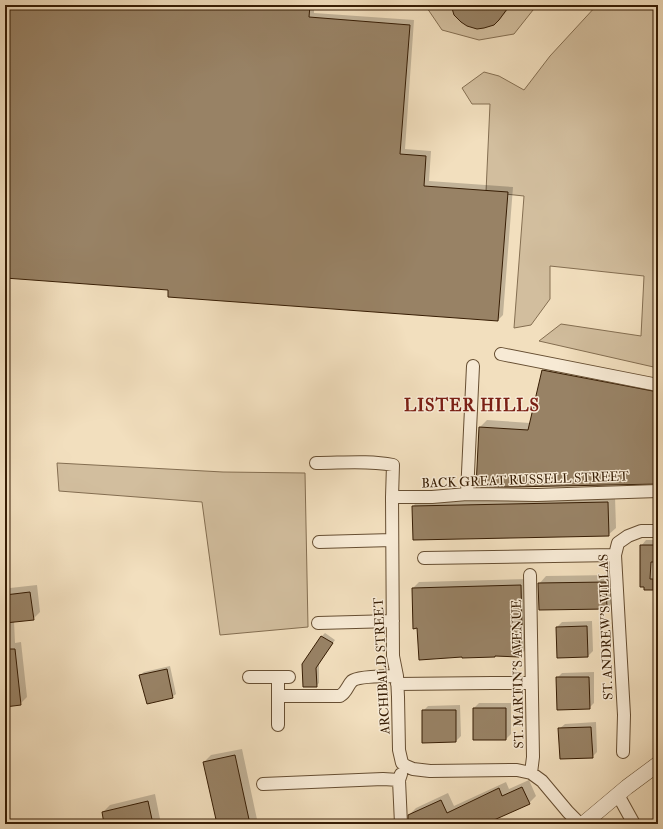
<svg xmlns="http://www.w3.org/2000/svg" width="663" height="829" font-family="'IM FELL Double Pica',serif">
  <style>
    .green { fill: #d2be9e; stroke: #846e51 }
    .shadow { fill: #0003 }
    .building { fill: #988265; stroke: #371d04 }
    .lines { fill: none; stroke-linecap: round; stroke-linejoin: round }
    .minor-casing { stroke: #664e32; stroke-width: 14 }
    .tertiary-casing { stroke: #664e32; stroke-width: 16 }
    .minor { stroke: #f7ead5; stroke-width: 12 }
    .tertiary { stroke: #f7ead5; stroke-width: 15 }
    .labels { text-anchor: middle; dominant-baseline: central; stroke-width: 3; stroke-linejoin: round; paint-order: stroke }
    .street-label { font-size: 13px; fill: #371d04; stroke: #f7ead5 }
    .district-label { font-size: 17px; font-weight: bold; letter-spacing: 1px; fill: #7a1f14; stroke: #f7ead5 }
  </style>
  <rect width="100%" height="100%" fill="#f2dfbe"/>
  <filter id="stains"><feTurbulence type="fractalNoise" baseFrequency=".005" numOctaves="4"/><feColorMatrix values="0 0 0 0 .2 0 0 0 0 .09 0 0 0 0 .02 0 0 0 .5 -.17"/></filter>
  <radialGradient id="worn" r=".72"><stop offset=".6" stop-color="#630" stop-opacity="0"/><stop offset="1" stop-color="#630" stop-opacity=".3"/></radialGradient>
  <path class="green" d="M425 5H537L514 34 479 40 442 30Z
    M597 5H658V368L539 341 561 324 641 336 644 276 550 266V299L531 325 514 328 524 196 486 192 490 104H472L462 88 484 72 499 76 524 90 550 56Z
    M57 463 223 472 305 473 308 627 220 635 202 502 59 491Z"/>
  <path class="shadow" d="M5 5H314V13L414 20 405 149 431 151 429 181 513 187 503 315 498 320 169 289 5 277Z
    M452 5H511L506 12 499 20Z
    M550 363 658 384V483L477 486 480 427 487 420 530 423 543 370Z
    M615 496 616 528 608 535 413 506 420 499Z
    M646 540H658V557L655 560V574H658V583L652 589 641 546Z
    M5 543 10 588 37 585 40 612 33 619 14 621 15 643 21 642 27 697 20 704 5 706Z
    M613 575 614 601 607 608 539 584 546 576Z
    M527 579 525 650 519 656 417 627 413 588 419 582Z
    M592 621 593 651 588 656 557 627 562 622Z
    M325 633 335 640 319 664V683L316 686 303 664 322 636Z
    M170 666 176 694 172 697 140 675 144 672Z
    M594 672V703L589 708 557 678 562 673Z
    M479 703H511V734L506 739 474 708Z
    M460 705 461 736 456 741 423 711 428 706Z
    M596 722 597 752 592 757 559 729 565 724Z
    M242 749 258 824H218L204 762 211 755Z
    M529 780 536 796 529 803 483 824H409V815L416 808 448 793 454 806 506 782 509 789Z
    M155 794 161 824H105L103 812 110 805Z
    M658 814V824H655L652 820Z"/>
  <path class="building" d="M5 5H310L309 17 410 25 400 154 426 156 424 186 508 192 498 321 168 297V290L5 278Z
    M451 5H510L499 20 494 25 484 28 477 29 467 26 461 22 454 15Z
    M542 370 658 392V484L510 487H476L479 427 528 430Z
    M608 502 609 536 413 540 412 506Z
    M640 545H654V562H651L650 579H653V590H644V587H640Z
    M606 582 607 609 539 610 538 583Z
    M521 585 522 625H520L519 657 495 656V657L462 658V657L419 660 417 628 413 629 412 588Z
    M30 592 34 620 5 623V595Z
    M587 626 588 657 557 658 556 627Z
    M321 636 333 643 316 668 317 687H303L302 664Z
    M5 649H15L21 705 5 707Z
    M167 669 173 698 147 704 139 675Z
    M556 677H589L590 709 557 710Z
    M473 708H506V740H473Z
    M422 710H456V742L422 743Z
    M591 727 593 758 560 759 558 728Z
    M235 755 250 824H217L203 762Z
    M522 787 530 804 485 824H408V815L441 800 447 813 499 788 502 796Z
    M148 801 153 824H104L102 812Z"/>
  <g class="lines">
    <defs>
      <path id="minor" d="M501 354 658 385
        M316 463C342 463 368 460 393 465L392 497 393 656 397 676 398 697 399 750 402 763 406 766 413 769 430 771 517 770 531 773 542 781 568 812 580 824
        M467 494 473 366
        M392 497H432L467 494 537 495 658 491
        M319 542 392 540
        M424 558 615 555
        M530 575 533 757 531 773
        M318 623 393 621
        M249 677H289
        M397 684 492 683H531
        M278 696H340C347 692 347 686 352 681 358 676 387 676 397 676
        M278 725V677
        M623 752 624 715 615 555 618 543 628 536 641 531H658
        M263 784 383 779 399 780
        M618 795 634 824
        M401 824 399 780 401 774"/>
      <path id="tertiary" d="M583 824 627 787 658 764"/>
    </defs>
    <use href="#minor" class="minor-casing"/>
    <use href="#tertiary" class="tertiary-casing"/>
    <use href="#minor" class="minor"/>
    <use href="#tertiary" class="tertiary"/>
  </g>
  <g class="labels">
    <g class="street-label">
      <text transform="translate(525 480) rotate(-2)">BACK GREAT RUSSELL STREET</text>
      <text transform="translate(606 627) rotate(-92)">ST. ANDREW'S VILLAS</text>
      <text transform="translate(382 666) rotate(-93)">ARCHIBALD STREET</text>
      <text transform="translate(518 674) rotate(-91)">ST. MARTIN'S AVENUE</text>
    </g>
    <g class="district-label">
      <text x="472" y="405">LISTER HILLS</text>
    </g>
  </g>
  <rect width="663" height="829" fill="none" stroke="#f2dfbe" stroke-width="20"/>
  <rect x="6" y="6" width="651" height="817" fill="none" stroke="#371d04" stroke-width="2"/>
  <rect x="10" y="10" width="643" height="809" fill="none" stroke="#371d04"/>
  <rect width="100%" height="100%" filter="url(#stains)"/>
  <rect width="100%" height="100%" fill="url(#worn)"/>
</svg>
